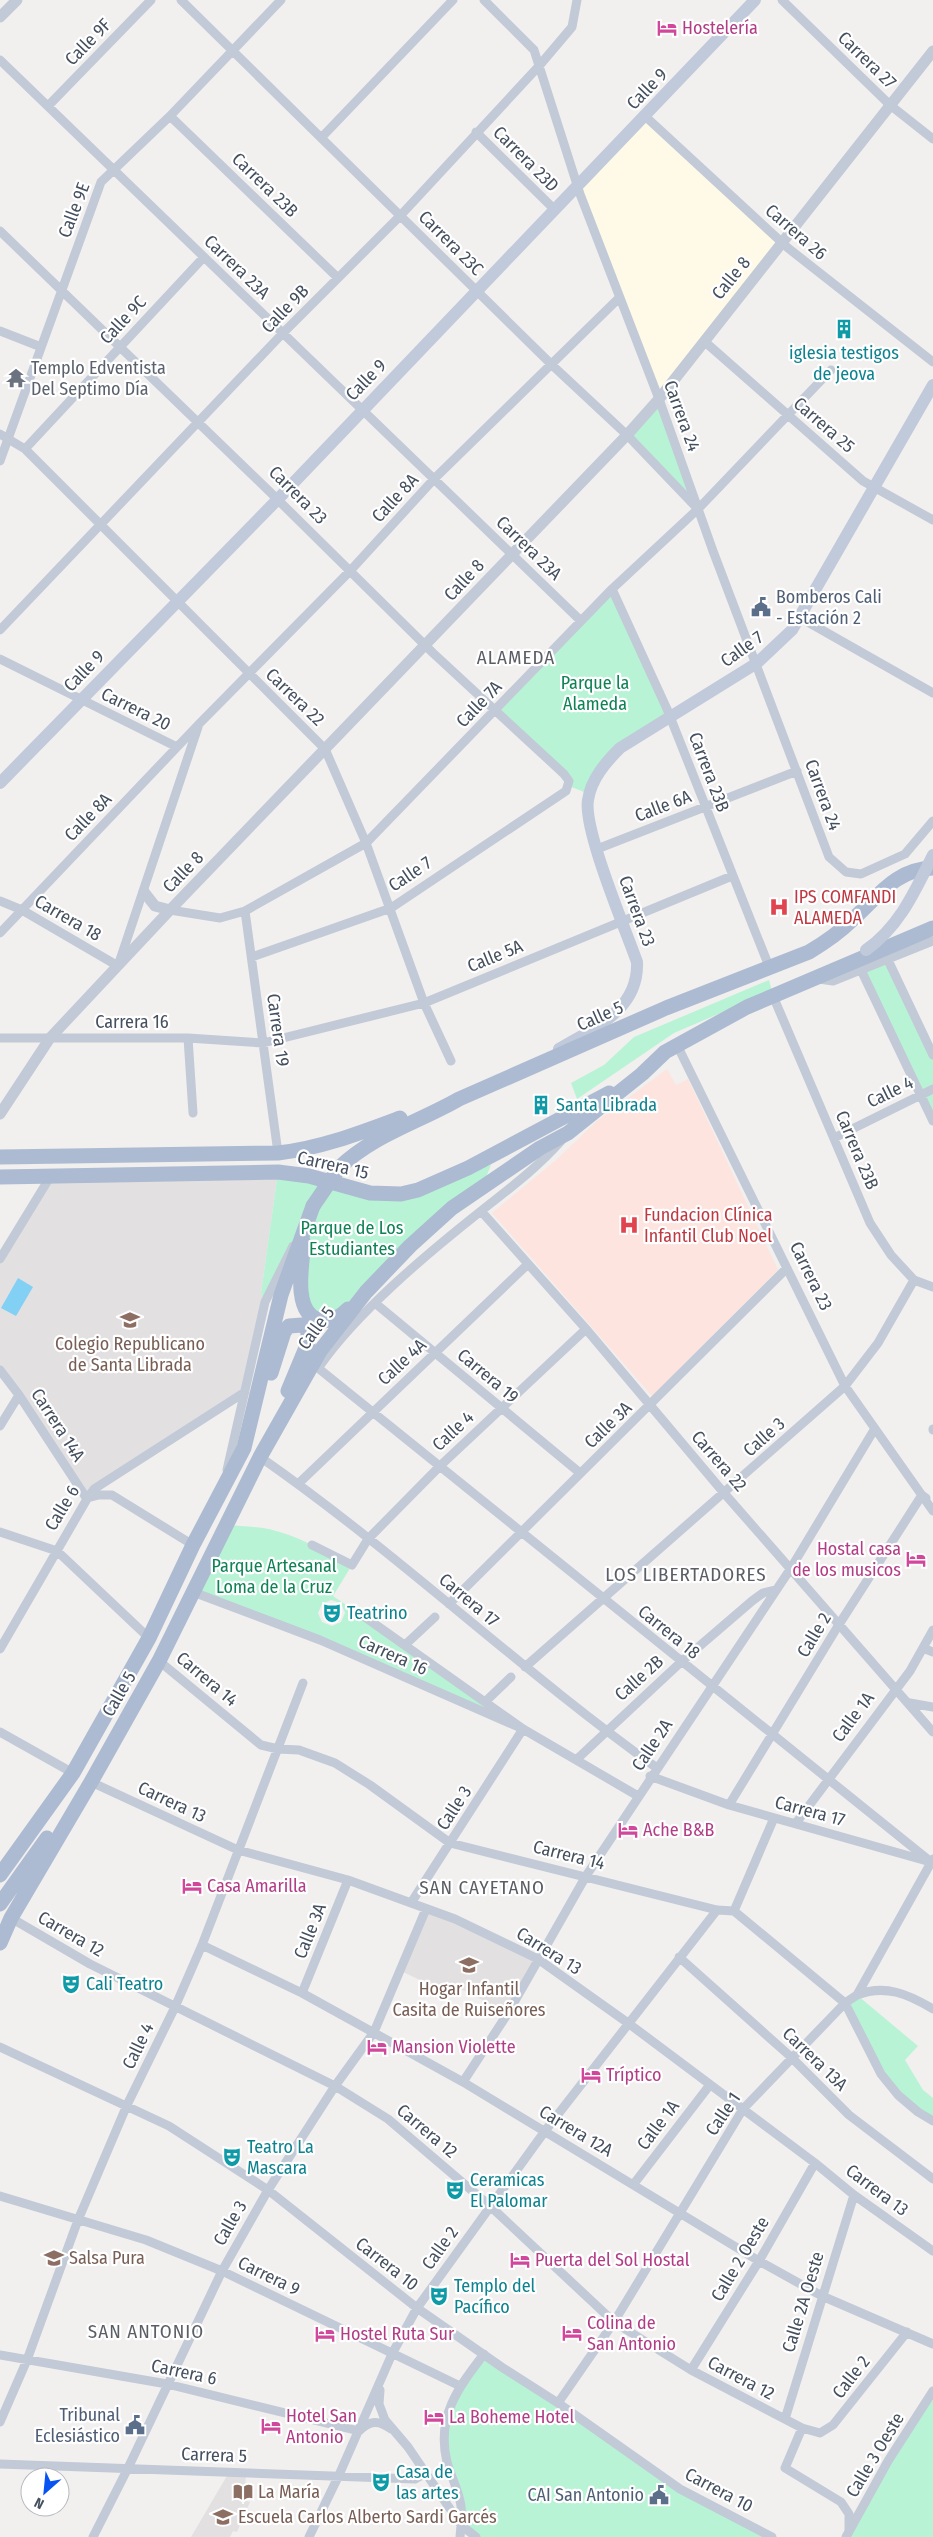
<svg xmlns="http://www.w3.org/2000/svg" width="933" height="2537" font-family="'Fira Sans Condensed',sans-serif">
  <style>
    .commercial { fill: #fefae7 }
    .education { fill: #e3e0e1 }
    .medical { fill: #fde4de }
    .green { fill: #b9f3d6; fill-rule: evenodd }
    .water { fill: #82d0f4 }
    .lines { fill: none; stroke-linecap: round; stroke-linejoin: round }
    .minor { stroke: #c1cad6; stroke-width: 9 }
    .tertiary { stroke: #c1cad6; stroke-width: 11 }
    .secondary { stroke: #c0cada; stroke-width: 12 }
    .primary { stroke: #acbbd1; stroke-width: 15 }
    .secondary-bridge { stroke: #c0cada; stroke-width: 12 }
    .primary-bridge { stroke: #acbbd1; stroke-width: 15 }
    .labels { text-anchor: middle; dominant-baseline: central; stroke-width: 4.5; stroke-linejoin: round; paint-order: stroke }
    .hotel-label { font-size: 18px; fill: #b23c85; stroke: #fff; text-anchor: start }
    .street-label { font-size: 18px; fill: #45505f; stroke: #fff }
    .culture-label { font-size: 18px; fill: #0d838f; stroke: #fff; text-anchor: start }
    .worship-label { font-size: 18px; fill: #5b616d; stroke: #fff; text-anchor: start }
    .service-label { font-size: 18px; fill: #4e5e75; stroke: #fff; text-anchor: end }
    .park-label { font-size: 18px; fill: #0e8254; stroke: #fff }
    .health-label { font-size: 18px; fill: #be3a42; stroke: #fff; text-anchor: start }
    .education-label { font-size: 18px; fill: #785e54; stroke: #fff; text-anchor: start }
    .neighbourhood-label { font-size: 19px; letter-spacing: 1px; fill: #5b5e65; stroke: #fff }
  </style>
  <rect width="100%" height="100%" fill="#f2efef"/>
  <path class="commercial" d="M646 117 783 243 659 399 578 184Z"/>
  <path class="education" d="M278 1172 261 1293 265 1302 245 1392 87 1499 0 1370V1259L47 1183Z
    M426 1909 538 1959 508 2013 451 1984 447 1993 401 1971Z
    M228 2474 246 2475 244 2500 250 2502 237 2532 233 2531 230 2537H191Z"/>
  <path class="medical" d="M667 1069 676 1085 688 1079 778 1270 652 1396 492 1213 556 1160 597 1121Z"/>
  <path class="green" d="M659 399 698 509 627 435Z
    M612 589 670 717 620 748 589 794 569 786 496 710Z
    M887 958 933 1055V1121L861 970Z
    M769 980 772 991 674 1033 577 1099 571 1083 604 1065 634 1037Z
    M491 1165 482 1187 335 1319 307 1311 304 1228 265 1302 261 1293 278 1172 386 1194 468 1168Z
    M225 1524C240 1527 254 1526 269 1529 298 1536 325 1551 352 1565L333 1596 486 1701 484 1713 320 1640 193 1592ZM331 1600 341 1603 345 1613 341 1622 332 1626 322 1622 318 1613 322 1604Z
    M857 1995 918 2046 905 2060 923 2090 933 2098V2121L898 2095 845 2003Z
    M484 2354 680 2489 772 2537H476L461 2525 444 2434 460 2386Z
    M933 2391V2537H846Z"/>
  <path class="water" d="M18 1278 33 1287 16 1316 1 1308Z"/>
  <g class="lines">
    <path class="minor" d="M181 0 552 365 627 435 696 507
      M484 0 534 50 580 194 659 399 713 551 829 857 846 872 861 874 905 854 933 821
      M782 0 890 105 933 139
      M0 60 581 621
      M48 106 151 0
      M170 116 338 278
      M646 117 788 248 933 362
      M476 132 554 209
      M321 138 453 0
      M0 231 271 493 433 653 564 774 569 781 566 791 391 908 252 957
      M0 331 41 347
      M704 341 863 481 933 520
      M0 434 25 449 325 749 366 843 424 1003 451 1061
      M25 449 204 257
      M0 461 101 182 170 116 281 0
      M612 589 667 709 770 969
      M799 617 933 693
      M0 630 283 333 400 216 539 66 572 27 577 0
      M0 659 177 747
      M597 849 797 771
      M0 901 22 910 118 966 198 727
      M170 910 220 918 245 911 366 843 612 589 698 509 831 370
      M245 911 278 1153
      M0 933 199 724 350 571 434 479 619 298
      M887 958 933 1055
      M861 970 933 1121
      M819 979 833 981 933 941
      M773 996 870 1223 891 1255 914 1280 933 1287
      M0 1038H188L263 1043 424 1003 732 876
      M188 1038 193 1113
      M677 1045 845 1386 933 1511
      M834 1138 933 1089
      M481 1211 586 1329 724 1493 933 1732
      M0 1259 50 1177
      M375 1303 580 1473
      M319 1367C357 1312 428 1253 481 1211 510 1188 536 1169 561 1141
      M318 1368 931 1862
      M0 1370 19 1395 87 1499
      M0 1426 19 1395
      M933 1429V1430
      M263 1455 260 1457C398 1553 520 1670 657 1768
      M227 1470 265 1302 293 1246
      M298 1484 528 1264
      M87 1498 99 1495H112L193 1545
      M0 1532 57 1551 149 1638
      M312 1545 352 1565 368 1539 441 1465 586 1329
      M193 1592 320 1640 523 1729
      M449 1604 787 1268
      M362 1615 523 1729 638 1796
      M406 1644 435 1617
      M923 1648 933 1652
      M0 1649 87 1499 94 1489 245 1392
      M159 1661 261 1745 278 1749 299 1750 335 1763 370 1785 450 1843 717 1910 734 1911 845 2003 881 2074 898 2095 918 2112 933 2121
      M525 1667 845 1386 878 1343 914 1280
      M486 1701 511 1677
      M910 1703 933 1707
      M0 1732 73 1773
      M576 1760 681 1662 752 1601 763 1593 775 1590
      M650 1776 729 1805 927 1861
      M91 1782 238 1850 348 1880 455 1919 538 1959 628 2023 815 2163 854 2195 933 2251
      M729 1805 838 1626 922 1495 926 1498
      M796 1823 910 1671 933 1630
      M411 1903 523 1729
      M734 1911 774 1818
      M11 1918 90 1964 335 2086 388 2119 490 2206 614 2322 691 2370 802 2428 820 2433 833 2425 907 2332
      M202 1945 302 1993 463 2082 759 2261 822 2296 933 2344
      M679 1957 791 2057 849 2115 933 2179
      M302 1993 348 1880
      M857 1995C885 1984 908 1994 933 2009
      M0 2047 169 2126 268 2190 417 2308 503 2368 558 2403 680 2489 772 2537
      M463 2082 508 2013 586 1876 791 1568 874 1430
      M633 2185 709 2086
      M0 2196 146 2240 222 2271 460 2386
      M0 2355 167 2384 359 2431C370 2420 379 2420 391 2429
      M691 2370 759 2261 815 2163
      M380 2390 379 2404 385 2420 408 2447 461 2525 476 2537
      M558 2403 614 2322 743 2109 845 2003 857 1995 933 1859
      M785 2419 854 2195
      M0 2422 27 2360 78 2220 127 2105 175 2007 202 1945 303 1683
      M802 2428 785 2468 841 2502 849 2514V2530
      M0 2464 415 2479 426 2473
      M93 2537 128 2468 222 2271 268 2190 335 2086 374 2032 426 1909
      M309 2537 339 2475 392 2354 417 2308 545 2131 717 1910
      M460 2537C461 2527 462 2516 461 2506 459 2491 451 2477 447 2462 436 2417 458 2388 484 2354
      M846 2537 888 2461 933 2391"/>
    <path class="tertiary" d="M0 17 17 0
      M144 892 155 906 170 910
      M0 1114 50 1038 170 910 627 435 659 399 933 51"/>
    <path class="secondary" d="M0 783 278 499 755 0
      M559 1049C594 1028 639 1010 637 962 625 928 583 829 588 800 591 779 606 762 620 748L757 663 792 630 933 385"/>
    <path class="primary" d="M0 1157 278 1153C321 1148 360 1133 400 1118
      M339 1168C373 1135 419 1122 459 1099L666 1008 809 952C824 943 839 933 852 920 878 897 895 869 933 868
      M0 1177 278 1172 309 1176 370 1193 401 1194 418 1190 468 1168 609 1093
      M304 1243C302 1263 292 1314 320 1320 331 1323 340 1317 348 1309
      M271 1373 284 1332 289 1326 302 1325 308 1330V1343L288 1391
      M0 1875 73 1773 149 1638 193 1545 244 1448 281 1295 313 1206
      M0 1904 47 1838
      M0 1943 11 1918 91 1782 159 1661 260 1457 320 1351 366 1292 410 1246 452 1208 540 1148 568 1133 642 1074 665 1052 747 1007 933 928"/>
    <path class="secondary-bridge" d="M866 950C900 926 915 891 933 855"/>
    <path class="primary-bridge" d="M313 1206 339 1168"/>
  </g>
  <defs>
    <symbol id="hotel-bare" viewBox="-9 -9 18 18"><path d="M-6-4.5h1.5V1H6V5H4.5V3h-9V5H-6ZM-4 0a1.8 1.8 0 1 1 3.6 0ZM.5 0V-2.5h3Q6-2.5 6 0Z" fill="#d1479c" stroke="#fff" stroke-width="2.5" paint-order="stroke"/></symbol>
    <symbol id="building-bare" viewBox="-9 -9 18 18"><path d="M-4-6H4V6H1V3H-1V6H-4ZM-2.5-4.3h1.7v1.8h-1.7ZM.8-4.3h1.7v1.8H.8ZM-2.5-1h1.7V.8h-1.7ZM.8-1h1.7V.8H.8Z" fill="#0f9aa8" stroke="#fff" stroke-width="2.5" paint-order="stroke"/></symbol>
    <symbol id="temple-bare" viewBox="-9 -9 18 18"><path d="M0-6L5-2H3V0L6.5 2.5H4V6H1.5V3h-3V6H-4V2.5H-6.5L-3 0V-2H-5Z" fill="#6b7280" stroke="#fff" stroke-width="2.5" paint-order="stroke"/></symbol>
    <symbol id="civic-bare" viewBox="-9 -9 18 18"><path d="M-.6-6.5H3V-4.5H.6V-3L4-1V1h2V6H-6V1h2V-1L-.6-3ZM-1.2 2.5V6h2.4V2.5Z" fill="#5c6f8a" stroke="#fff" stroke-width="2.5" paint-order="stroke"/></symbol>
    <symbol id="hospital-bare" viewBox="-9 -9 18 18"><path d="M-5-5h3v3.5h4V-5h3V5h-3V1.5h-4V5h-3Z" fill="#e0444e" stroke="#fff" stroke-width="2.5" paint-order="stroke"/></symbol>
    <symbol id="school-bare" viewBox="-9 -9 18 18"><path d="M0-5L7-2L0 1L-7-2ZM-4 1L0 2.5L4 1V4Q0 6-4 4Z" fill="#8d6e63" stroke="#fff" stroke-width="2.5" paint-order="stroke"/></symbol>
    <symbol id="theatre-bare" viewBox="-9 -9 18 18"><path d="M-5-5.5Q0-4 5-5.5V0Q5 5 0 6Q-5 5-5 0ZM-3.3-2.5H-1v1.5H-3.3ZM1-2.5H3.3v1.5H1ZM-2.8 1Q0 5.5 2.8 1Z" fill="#0f9aa8" stroke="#fff" stroke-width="2.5" paint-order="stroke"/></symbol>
    <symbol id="library-bare" viewBox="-9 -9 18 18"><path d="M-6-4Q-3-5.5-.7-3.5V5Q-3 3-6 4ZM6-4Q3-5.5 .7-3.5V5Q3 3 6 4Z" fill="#8d6e63" stroke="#fff" stroke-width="2.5" paint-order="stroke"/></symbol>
  </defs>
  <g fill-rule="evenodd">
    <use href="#hotel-bare" x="653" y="14" width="28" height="28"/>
    <use href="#building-bare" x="830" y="315" width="28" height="28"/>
    <use href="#temple-bare" x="2" y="364" width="28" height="28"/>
    <use href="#civic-bare" x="747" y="593" width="28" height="28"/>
    <use href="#hospital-bare" x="765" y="893" width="28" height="28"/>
    <use href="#building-bare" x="527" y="1091" width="28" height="28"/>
    <use href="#hospital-bare" x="615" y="1211" width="28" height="28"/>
    <use href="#school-bare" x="116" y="1306" width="28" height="28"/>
    <use href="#hotel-bare" x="902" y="1545" width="28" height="28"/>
    <use href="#theatre-bare" x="318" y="1599" width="28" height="28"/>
    <use href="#hotel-bare" x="614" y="1816" width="28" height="28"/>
    <use href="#hotel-bare" x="178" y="1872" width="28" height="28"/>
    <use href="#school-bare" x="455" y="1951" width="28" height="28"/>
    <use href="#theatre-bare" x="57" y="1970" width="28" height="28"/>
    <use href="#hotel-bare" x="363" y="2033" width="28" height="28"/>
    <use href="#hotel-bare" x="577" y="2061" width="28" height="28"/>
    <use href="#theatre-bare" x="218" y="2143" width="28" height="28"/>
    <use href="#theatre-bare" x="441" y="2176" width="28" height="28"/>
    <use href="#school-bare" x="40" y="2244" width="28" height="28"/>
    <use href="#hotel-bare" x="506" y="2246" width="28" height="28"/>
    <use href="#theatre-bare" x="425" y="2282" width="28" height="28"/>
    <use href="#hotel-bare" x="558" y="2319" width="28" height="28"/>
    <use href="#hotel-bare" x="311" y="2320" width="28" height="28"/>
    <use href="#hotel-bare" x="420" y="2403" width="28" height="28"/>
    <use href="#civic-bare" x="121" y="2411" width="28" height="28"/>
    <use href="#hotel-bare" x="257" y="2412" width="28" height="28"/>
    <use href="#theatre-bare" x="367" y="2468" width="28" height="28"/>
    <use href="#library-bare" x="229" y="2478" width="28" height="28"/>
    <use href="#civic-bare" x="645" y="2481" width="28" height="28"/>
    <use href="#school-bare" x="209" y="2503" width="28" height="28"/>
  </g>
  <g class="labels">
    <g class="hotel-label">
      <text x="682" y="28">Hostelería</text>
      <text x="901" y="1549" text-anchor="end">Hostal casa<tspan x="901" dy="21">de los musicos</tspan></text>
      <text x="643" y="1830">Ache B&amp;B</text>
      <text x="207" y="1886">Casa Amarilla</text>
      <text x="392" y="2047">Mansion Violette</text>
      <text x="606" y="2075">Tríptico</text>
      <text x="535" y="2260">Puerta del Sol Hostal</text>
      <text x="587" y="2323">Colina de<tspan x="587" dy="21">San Antonio</tspan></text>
      <text x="340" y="2334">Hostel Ruta Sur</text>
      <text x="286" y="2416">Hotel San<tspan x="286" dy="21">Antonio</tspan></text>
      <text x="449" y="2417">La Boheme Hotel</text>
    </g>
    <g class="street-label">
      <text transform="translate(88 42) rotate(-46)">Calle 9F</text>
      <text transform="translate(867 60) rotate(44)">Carrera 27</text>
      <text transform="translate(647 89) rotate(-46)">Calle 9</text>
      <text transform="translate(526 159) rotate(45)">Carrera 23D</text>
      <text transform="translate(265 185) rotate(44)">Carrera 23B</text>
      <text transform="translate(74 210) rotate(-69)">Calle 9E</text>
      <text transform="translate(796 232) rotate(41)">Carrera 26</text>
      <text transform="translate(451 243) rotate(45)">Carrera 23C</text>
      <text transform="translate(237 267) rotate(44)">Carrera 23A</text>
      <text transform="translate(731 278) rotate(-51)">Calle 8</text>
      <text transform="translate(285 309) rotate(-46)">Calle 9B</text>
      <text transform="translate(123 320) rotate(-47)">Calle 9C</text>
      <text transform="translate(366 380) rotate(-46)">Calle 9</text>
      <text transform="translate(682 416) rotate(70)">Carrera 24</text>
      <text transform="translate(824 425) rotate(41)">Carrera 25</text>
      <text transform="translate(298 495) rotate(45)">Carrera 23</text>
      <text transform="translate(395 498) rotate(-47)">Calle 8A</text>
      <text transform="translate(529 548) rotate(44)">Carrera 23A</text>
      <text transform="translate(464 580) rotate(-47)">Calle 8</text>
      <text transform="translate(742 649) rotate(-36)">Calle 7</text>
      <text transform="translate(84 671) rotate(-46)">Calle 9</text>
      <text transform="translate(295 697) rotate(44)">Carrera 22</text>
      <text transform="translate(479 704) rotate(-46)">Calle 7A</text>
      <text transform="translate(136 709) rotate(26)">Carrera 20</text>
      <text transform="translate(709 772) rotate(69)">Carrera 23B</text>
      <text transform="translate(823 795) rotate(70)">Carrera 24</text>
      <text transform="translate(663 806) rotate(-21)">Calle 6A</text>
      <text transform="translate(88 817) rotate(-46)">Calle 8A</text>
      <text transform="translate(183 872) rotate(-46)">Calle 8</text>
      <text transform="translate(410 874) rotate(-34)">Calle 7</text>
      <text transform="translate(637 911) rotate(70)">Carrera 23</text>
      <text transform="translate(68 918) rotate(30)">Carrera 18</text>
      <text transform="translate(495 956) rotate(-22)">Calle 5A</text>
      <text transform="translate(600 1016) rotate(-24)">Calle 5</text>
      <text x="132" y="1022">Carrera 16</text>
      <text transform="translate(278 1030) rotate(82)">Carrera 19</text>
      <text transform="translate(890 1092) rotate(-26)">Calle 4</text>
      <text transform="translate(857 1150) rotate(67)">Carrera 23B</text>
      <text transform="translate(333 1165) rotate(13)">Carrera 15</text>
      <text transform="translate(811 1276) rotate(64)">Carrera 23</text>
      <text transform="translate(316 1328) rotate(-54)">Calle 5</text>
      <text transform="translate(402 1362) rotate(-43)">Calle 4A</text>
      <text transform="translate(488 1376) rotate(40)">Carrera 19</text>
      <text transform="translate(58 1425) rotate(57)">Carrera 14A</text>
      <text transform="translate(608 1425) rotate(-44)">Calle 3A</text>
      <text transform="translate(453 1431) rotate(-43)">Calle 4</text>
      <text transform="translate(764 1437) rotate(-42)">Calle 3</text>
      <text transform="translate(719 1461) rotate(49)">Carrera 22</text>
      <text transform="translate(62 1508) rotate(-59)">Calle 6</text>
      <text transform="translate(469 1600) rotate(40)">Carrera 17</text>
      <text transform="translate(669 1632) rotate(39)">Carrera 18</text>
      <text transform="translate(814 1635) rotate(-59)">Calle 2</text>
      <text transform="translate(393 1655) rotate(24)">Carrera 16</text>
      <text transform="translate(639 1678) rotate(-42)">Calle 2B</text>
      <text transform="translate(207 1679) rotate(40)">Carrera 14</text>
      <text transform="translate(119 1694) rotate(-60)">Calle 5</text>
      <text transform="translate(853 1717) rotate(-53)">Calle 1A</text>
      <text transform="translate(652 1745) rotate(-56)">Calle 2A</text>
      <text transform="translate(172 1802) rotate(25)">Carrera 13</text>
      <text transform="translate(454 1808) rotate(-57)">Calle 3</text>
      <text transform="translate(810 1811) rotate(15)">Carrera 17</text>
      <text transform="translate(569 1855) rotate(14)">Carrera 14</text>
      <text transform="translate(310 1931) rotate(-68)">Calle 3A</text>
      <text transform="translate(71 1934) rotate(30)">Carrera 12</text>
      <text transform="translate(549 1951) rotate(32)">Carrera 13</text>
      <text transform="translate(138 2046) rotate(-64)">Calle 4</text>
      <text transform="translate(815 2059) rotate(44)">Carrera 13A</text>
      <text transform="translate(723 2114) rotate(-56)">Calle 1</text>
      <text transform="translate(658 2125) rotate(-53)">Calle 1A</text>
      <text transform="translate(427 2131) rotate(40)">Carrera 12</text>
      <text transform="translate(576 2131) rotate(31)">Carrera 12A</text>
      <text transform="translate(877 2190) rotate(37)">Carrera 13</text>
      <text transform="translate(230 2223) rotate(-60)">Calle 3</text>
      <text transform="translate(440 2248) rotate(-54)">Calle 2</text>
      <text transform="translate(740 2259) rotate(-59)">Calle 2 Oeste</text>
      <text transform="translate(387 2264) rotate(38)">Carrera 10</text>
      <text transform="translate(269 2276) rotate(26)">Carrera 9</text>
      <text transform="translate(803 2302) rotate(-73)">Calle 2A Oeste</text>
      <text transform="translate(184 2372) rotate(12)">Carrera 6</text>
      <text transform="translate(851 2377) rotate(-52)">Calle 2</text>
      <text transform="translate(741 2378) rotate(28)">Carrera 12</text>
      <text transform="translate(214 2455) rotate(2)">Carrera 5</text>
      <text transform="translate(875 2455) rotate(-59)">Calle 3 Oeste</text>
      <text transform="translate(719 2490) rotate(28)">Carrera 10</text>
    </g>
    <g class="culture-label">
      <text x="844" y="353" text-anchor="middle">iglesia testigos<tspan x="844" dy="21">de jeova</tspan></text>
      <text x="556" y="1105">Santa Librada</text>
      <text x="347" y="1613">Teatrino</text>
      <text x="86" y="1984">Cali Teatro</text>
      <text x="247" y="2147">Teatro La<tspan x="247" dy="21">Mascara</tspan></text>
      <text x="470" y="2180">Ceramicas<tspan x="470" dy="21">El Palomar</tspan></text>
      <text x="454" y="2286">Templo del<tspan x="454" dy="21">Pacífico</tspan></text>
      <text x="396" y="2472">Casa de<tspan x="396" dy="21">las artes</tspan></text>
    </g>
    <g class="worship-label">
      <text x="31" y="368">Templo Edventista<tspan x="31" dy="21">Del Septimo Día</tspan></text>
    </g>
    <g class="service-label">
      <text x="776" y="597" text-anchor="start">Bomberos Cali<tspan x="776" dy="21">- Estación 2</tspan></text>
      <text x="120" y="2415">Tribunal<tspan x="120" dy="21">Eclesiástico</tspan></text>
      <text x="644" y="2495">CAI San Antonio</text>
    </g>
    <g class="park-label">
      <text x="595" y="683">Parque la<tspan x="595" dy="21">Alameda</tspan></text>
      <text x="352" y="1228">Parque de Los<tspan x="352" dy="21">Estudiantes</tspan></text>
      <text x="274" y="1566">Parque Artesanal<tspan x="274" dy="21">Loma de la Cruz</tspan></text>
    </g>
    <g class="health-label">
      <text x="794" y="897">IPS COMFANDI<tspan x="794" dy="21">ALAMEDA</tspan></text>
      <text x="644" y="1215">Fundacion Clínica<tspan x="644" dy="21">Infantil Club Noel</tspan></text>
    </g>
    <g class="education-label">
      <text x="130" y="1344" text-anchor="middle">Colegio Republicano<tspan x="130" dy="21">de Santa Librada</tspan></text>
      <text x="469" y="1989" text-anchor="middle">Hogar Infantil<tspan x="469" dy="21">Casita de Ruiseñores</tspan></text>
      <text x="69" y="2258">Salsa Pura</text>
      <text x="258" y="2492">La María</text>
      <text x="238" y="2517">Escuela Carlos Alberto Sardi Garcés</text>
    </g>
    <g class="neighbourhood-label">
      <text x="516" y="657">ALAMEDA</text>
      <text x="686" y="1574">LOS LIBERTADORES</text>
      <text x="482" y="1887">SAN CAYETANO</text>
      <text x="146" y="2331">SAN ANTONIO</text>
    </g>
  </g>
  <g transform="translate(45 2492) rotate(207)"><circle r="24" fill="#ffffff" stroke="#b5b9bf"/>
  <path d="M0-4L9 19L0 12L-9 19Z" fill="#0854f3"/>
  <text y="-8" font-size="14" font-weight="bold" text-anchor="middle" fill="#45505f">N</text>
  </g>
</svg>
